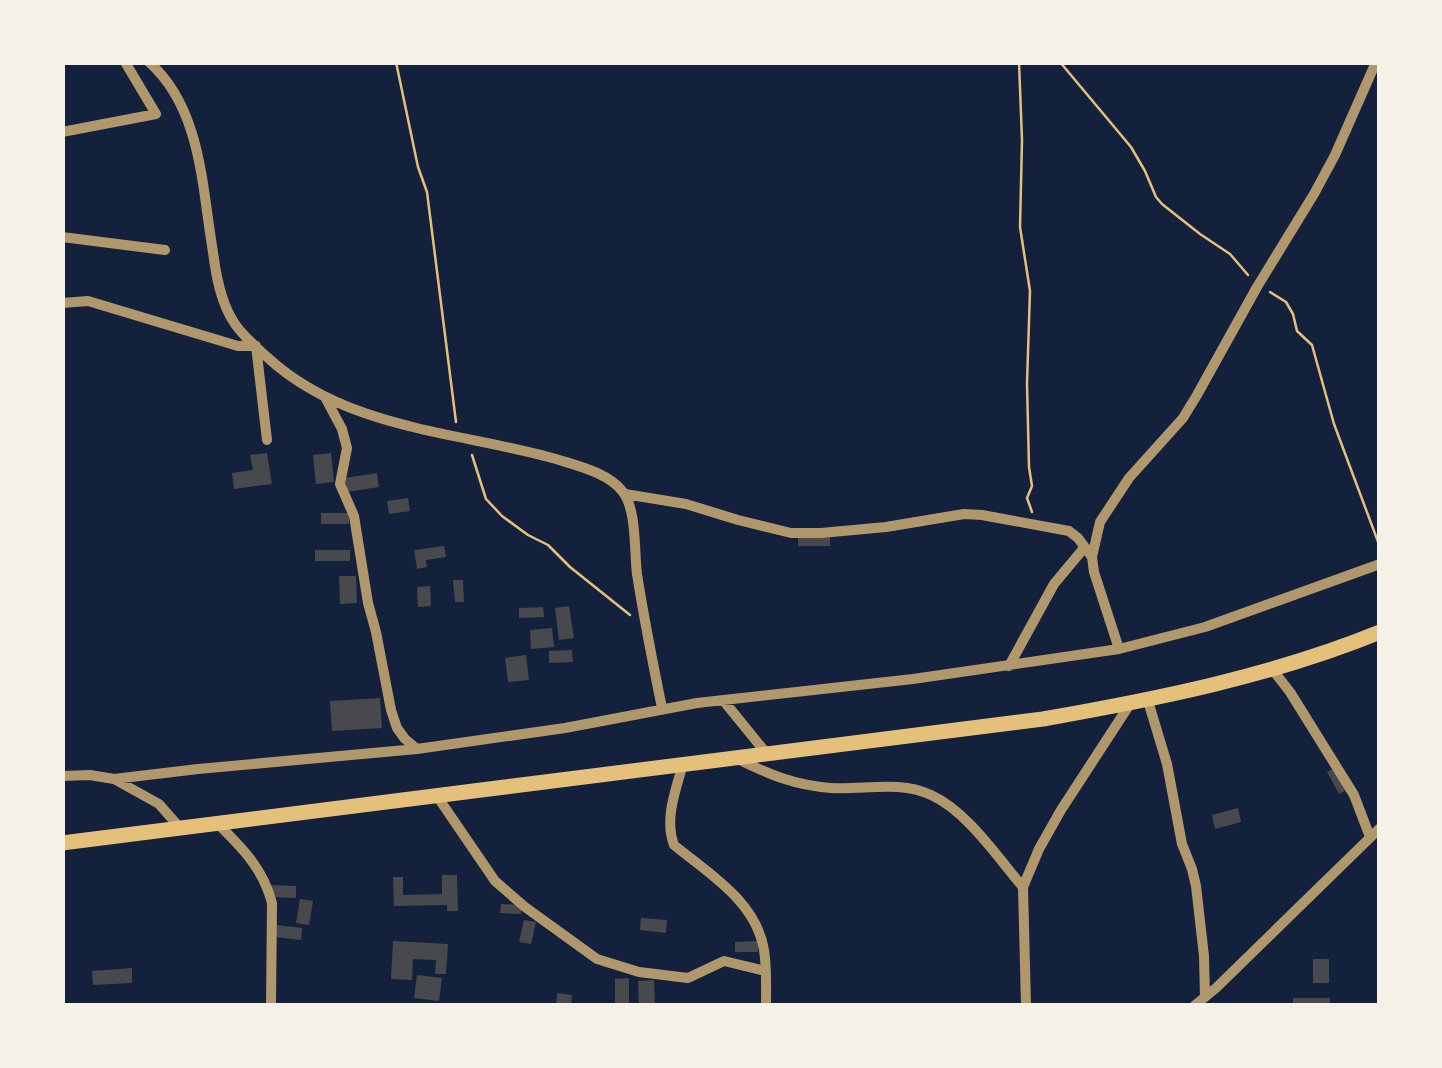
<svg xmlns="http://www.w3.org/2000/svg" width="1442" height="1068" font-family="'Titillium Web',sans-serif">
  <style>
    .building { fill: #48494c }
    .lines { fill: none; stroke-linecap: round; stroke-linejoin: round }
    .path { stroke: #e5c07b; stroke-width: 2.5 }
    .minor { stroke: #b1986c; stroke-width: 10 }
    .primary { stroke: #e5c07b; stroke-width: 15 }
  </style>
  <rect width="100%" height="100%" fill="#14213d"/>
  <path class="building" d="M267 453 272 484 234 489 232 473 253 470 250 455Z
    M331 453 334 482 316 484 313 455Z
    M377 473 379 487 347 492 345 478Z
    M408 498 410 511 389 514 387 501Z
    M321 513H349V524H321Z
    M798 536H830V546H798Z
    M444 546 446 557 426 560 427 567 417 569 414 550Z
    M315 550H350V561H315Z
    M339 576H356L357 603 340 604Z
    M453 580H463L464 602H455Z
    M430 586 431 606 418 607 417 587Z
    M569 606 574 638 559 640 555 608Z
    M543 607 544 617 519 618V608Z
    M552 628 554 647 531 649 530 630Z
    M572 650 573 662 549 663V651Z
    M526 655 529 680 508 682 505 658Z
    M380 698 382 728 332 731 330 701Z
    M1336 767 1348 789 1339 794 1327 772Z
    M1238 808 1241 822 1215 829 1212 815Z
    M442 875H457L458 911H447V905L394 906 393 877H403V895L442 894Z
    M271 885 296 886V898L271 897Z
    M300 899 313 901 309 925 296 923Z
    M501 904 521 905V914L500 913Z
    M641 918 667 920 666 933 640 930Z
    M524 920 536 922 531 944 519 942Z
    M276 925 302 928 301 940 275 937Z
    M393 941 448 944 446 974H435L436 960 413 959 412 980 391 979Z
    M758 941V952H735V942Z
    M1313 959H1329V983H1313Z
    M132 968V983L93 985 92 971Z
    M417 975 442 978 439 1001 414 998Z
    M629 978V1003H615V979Z
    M654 980 655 1005H639L638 981Z
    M557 993 572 995 571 1006H556Z
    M1293 998H1330V1006H1293Z"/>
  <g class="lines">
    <path class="path" d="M396 62 418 167 427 192 456 422
      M1019 62 1022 140 1020 227 1030 291 1027 383 1029 467 1032 486 1027 498 1032 512
      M1060 62 1131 147 1145 171 1156 197 1162 204 1200 234 1230 254 1248 275
      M1270 292 1286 302 1293 314 1297 331 1312 345 1334 424 1380 547
      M472 455 486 499 502 516 528 535 548 545 570 567 630 615"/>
    <path class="minor" d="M149 62C202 109 202 189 213 252 216 276 221 304 235 324 243 336 256 347 267 357 346 430 457 431 556 459 578 466 609 473 623 492 637 511 634 551 637 574 644 619 653 664 662 708
      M62 132 156 114 125 62
      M62 237 165 250
      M62 303 88 301 238 346H256L267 440
      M326 399 342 429 347 448 340 484 354 516 368 603 376 632 391 710 397 728 405 739 417 749
      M625 494 686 504 738 520 791 533H821L886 527 964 514 982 515 1069 531 1078 538 1092 557
      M1119 649 1094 572 1092 557 1100 522 1129 478 1183 418 1197 395 1257 287 1314 194 1335 155 1376 62
      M1009 666 1054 584 1084 548
      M1272 669 1290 692 1354 795 1370 837
      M723 700 767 754
      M1148 701 1167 764 1182 844 1192 869 1196 886 1204 956 1205 997
      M736 758C770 775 794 785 831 788 864 790 900 780 931 795 967 811 998 858 1023 887
      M683 764C676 789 664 819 674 845 709 874 756 901 764 950 767 968 766 988 766 1006
      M62 776 90 775 114 779 159 804 181 829
      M114 779 198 769 417 749 565 728 697 703 913 679 1119 649 1205 627 1380 564
      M437 796 495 881 525 907 597 959 639 972 688 978 724 961 765 971
      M218 824C242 848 263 868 272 903L271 1006
      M1026 1006 1023 887 1039 849 1061 810 1130 704
      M1194 1006 1216 988 1380 828"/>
    <path class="primary" d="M62 843 1043 719C1157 699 1272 676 1380 632"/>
  </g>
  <rect width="1442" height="1068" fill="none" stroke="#f6f1e7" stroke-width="130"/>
</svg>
